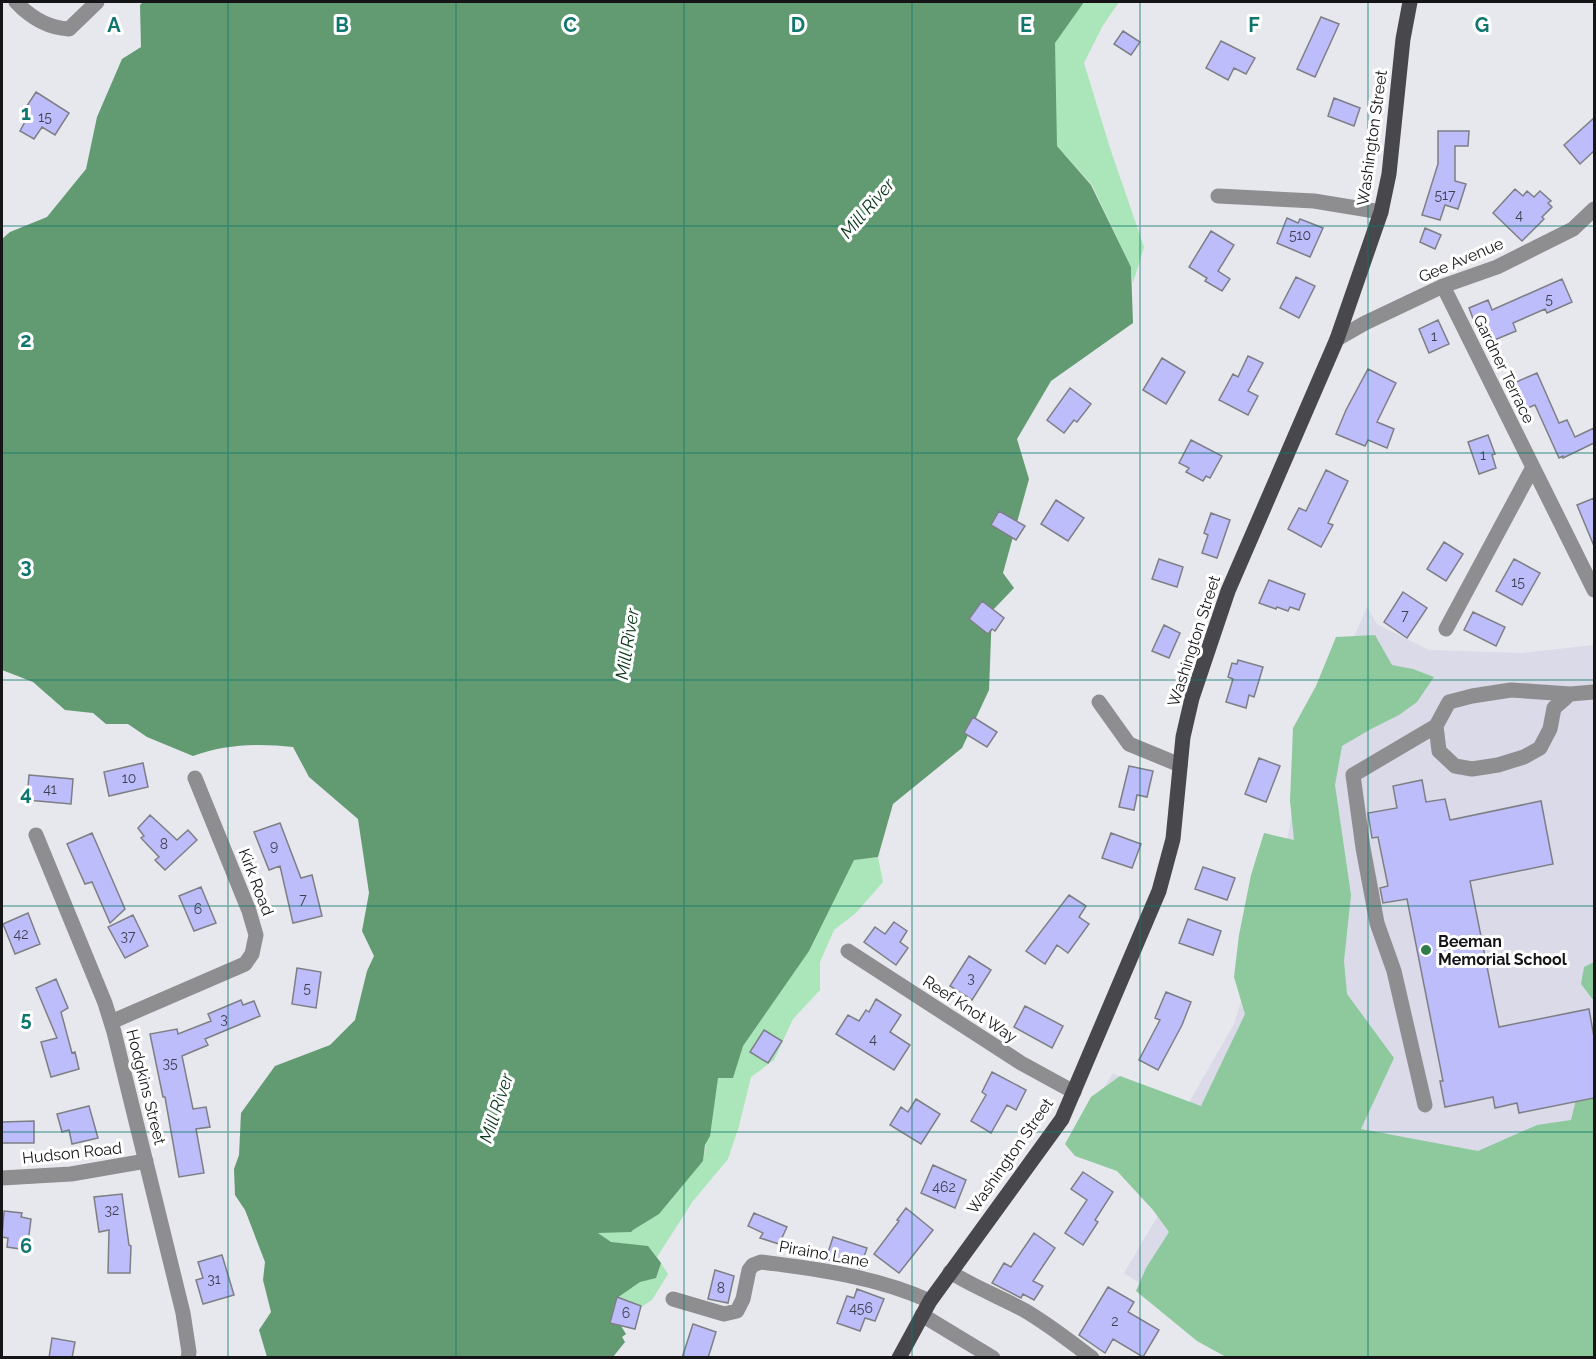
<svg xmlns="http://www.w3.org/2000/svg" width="1596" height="1359" font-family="Raleway,sans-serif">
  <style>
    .built { fill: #dadae8 }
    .green { fill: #abe6ba }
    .forest { fill: #8ec99d }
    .water { fill: #629b72 }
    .building { fill: #bebdfb; stroke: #7e7f85; stroke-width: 1.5 }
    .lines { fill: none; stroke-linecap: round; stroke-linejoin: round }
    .minor { stroke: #8e8e91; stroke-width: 15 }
    .major { stroke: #47474c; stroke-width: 15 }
    .grid { fill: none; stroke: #0f766e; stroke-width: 1.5; stroke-opacity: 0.55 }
    .poi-dot { fill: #2f7b4a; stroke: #fff; stroke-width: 2 }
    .labels { text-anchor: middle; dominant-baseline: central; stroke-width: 6; stroke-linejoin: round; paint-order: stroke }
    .number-label { font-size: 14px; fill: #3f3f51 }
    .street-label { font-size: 16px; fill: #151518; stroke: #fff }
    .poi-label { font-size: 16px; font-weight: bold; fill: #151518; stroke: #fff; text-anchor: start }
    .water-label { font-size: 18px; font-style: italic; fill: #09371b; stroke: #fff }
    .grid-label { font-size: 20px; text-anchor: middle; font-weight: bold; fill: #0f766e; stroke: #fff; stroke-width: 6; stroke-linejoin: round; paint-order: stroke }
  </style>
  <rect width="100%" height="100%" fill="#e7e7ee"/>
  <path class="built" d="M1367 607 1377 624 1429 650 1521 653 1594 645V1357H1253L1124 1273 1166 1202 1071 1141 1113 1073 1183 1113 1234 1024 1280 876 1304 751Z"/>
  <path class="green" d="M1077 2H1119L1102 27 1084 63 1110 148 1144 247 1133 283 1131 267 1092 185 1049 137 1048 45Z
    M878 857 883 882 856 913 834 930 820 962V990L793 1019 774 1060 751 1077 739 1126 728 1159 693 1201 657 1257 668 1274 652 1300 616 1323 607 1304 610 1255 597 1232 703 1161 709 1127 713 1075 851 860Z"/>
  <path class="forest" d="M1375 635 1392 665 1413 669 1434 677 1417 702 1399 715 1371 729 1342 746 1335 785 1351 895 1344 961 1347 994 1394 1058 1361 1129 1478 1151 1537 1125 1571 1120 1578 1091 1594 1076V1357H1226L1197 1341 1136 1291 1146 1268 1169 1232 1153 1210 1117 1171 1075 1156 1065 1144 1091 1097 1120 1076 1201 1106 1245 1014 1234 977 1239 935 1251 875 1264 833 1294 840 1290 801 1293 728 1316 686 1336 637Z
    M1594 962V1001L1581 984 1584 967Z"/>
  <path class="water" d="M143 2H1084L1055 43 1057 146 1091 185 1131 267 1133 323 1051 381 1017 439 1029 479 1003 573 1014 588 992 611 989 690 962 748 893 804 878 857 854 860 809 951 743 1046 733 1078H718L710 1136 705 1145 703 1161 659 1214 633 1230 631 1232 598 1233 611 1242 648 1246 661 1263 656 1278 640 1282 617 1298 613 1313 626 1334 622 1337 625 1342 613 1357H267L259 1330 271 1312 263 1280 265 1262 245 1210 235 1195 234 1169 239 1155 241 1113 275 1066 330 1045 355 1020 367 971 374 956 362 931 369 893 358 819 309 777 293 747C260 743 224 744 193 756L147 737 128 724H106L93 713 65 710 33 682 2 670V239L10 232 47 217 86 169 97 117 122 59 141 47 140 5Z"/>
  <path class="building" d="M1321 17 1339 24 1315 77 1297 69Z
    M1123 31 1140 42 1131 55 1114 44Z
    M1221 41 1255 58 1246 74 1234 68 1228 80 1206 68Z
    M36 92 69 113 55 135 42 127 34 139 20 131 27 118 21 115Z
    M1334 98 1360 108 1354 126 1328 116Z
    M1594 118V151L1580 164 1564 145Z
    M1438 131H1469L1468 146H1455V181L1466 184 1458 209 1445 205 1440 220 1422 215 1438 164Z
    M1515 189 1523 196 1527 191 1534 197 1540 191 1551 201 1548 203 1552 207 1542 217 1544 219 1522 241 1493 213Z
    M1287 218 1298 223 1300 219 1323 228 1310 257 1277 243Z
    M1425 228 1441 235 1435 249 1420 242Z
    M1211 231 1234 245 1218 271 1230 279 1222 291 1205 281 1207 278 1189 267Z
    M1296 277 1315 286 1299 318 1280 308Z
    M1562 279 1572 302 1547 313 1545 309 1513 323 1516 331 1492 341 1487 328 1478 332 1469 308 1488 300 1492 310Z
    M1438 320 1449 344 1429 353 1419 329Z
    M1248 356 1263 363 1248 391 1258 396 1248 415 1219 400 1233 374 1238 377Z
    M1162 358 1185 372 1166 404 1143 390Z
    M1368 369 1396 383 1377 422 1394 429 1387 448 1368 440 1365 446 1336 434 1346 410Z
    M1537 373 1559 423 1567 420 1575 437 1594 428V443L1563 458V456L1559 458 1535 405 1525 409 1514 383Z
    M1070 388 1091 404 1077 422 1074 420 1064 433 1047 420Z
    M1488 435 1495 454 1492 455 1496 468 1479 474 1468 442Z
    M1191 440 1222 456 1210 478 1206 476 1203 481 1186 472 1189 468 1179 463Z
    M1326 470 1348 481 1328 523 1333 525 1321 547 1288 529 1299 508 1306 511Z
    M1594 498V546L1577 505Z
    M1056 500 1084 518 1068 541 1041 524Z
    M999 511 1025 526 1016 540 991 525Z
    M1211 513 1230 520 1217 558 1202 553 1208 535 1204 533Z
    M1444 542 1463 554 1446 581 1427 569Z
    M1159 559 1183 567 1177 587 1152 579Z
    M1514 559 1540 573 1522 605 1496 591Z
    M1269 580 1305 594 1299 610 1290 607 1288 611 1277 607 1276 609 1259 603Z
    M1403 592 1427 608 1407 638 1384 622Z
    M982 601 1004 618 995 631 992 629 988 634 969 619Z
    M1473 612 1505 627 1496 646 1464 630Z
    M1164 625 1180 633 1169 658 1152 651Z
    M1238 660 1263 667 1254 697 1249 695 1246 708 1226 702 1233 679 1228 677 1232 663 1237 664Z
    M973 717 997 732 987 747 964 733Z
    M1259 758 1280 766 1266 802 1245 794Z
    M143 763 148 787 109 796 104 772Z
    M1129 766 1153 771 1147 797 1137 795 1134 810 1119 807Z
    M29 775 73 779 71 804 27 800Z
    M1422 780 1426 802 1445 799 1450 820 1541 801 1553 864 1470 881 1499 1027 1589 1009 1594 1037V1098L1519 1113 1517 1103 1495 1108 1493 1097 1445 1107 1440 1081H1443L1407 899 1383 903 1380 888 1388 886 1378 837 1372 838 1368 813 1397 808 1393 786Z
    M150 815 177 840 188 830 197 840 165 870 155 860 159 857 141 838 144 836 138 828Z
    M280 823 301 878 312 875 322 916 293 923 280 866 269 870 254 832Z
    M92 833 125 909 110 923 92 882 85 884 67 844Z
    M1111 833 1141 844 1132 868 1102 858Z
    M1203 867 1235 878 1227 900 1195 889Z
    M201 887 216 923 194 931 179 896Z
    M1069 895 1086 906 1079 917 1089 924 1068 953 1057 945 1045 964 1026 951Z
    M28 913 40 944 15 954 3 924Z
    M133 915 148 946 125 958 108 927Z
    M1188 919 1221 931 1213 955 1179 943Z
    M894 922 907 931 900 942 908 948 896 965 864 942 875 927 885 934Z
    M969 956 991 970 972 1000 950 986Z
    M297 968 321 972 316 1008 292 1004Z
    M56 979 68 1008 61 1012 72 1053 75 1052 79 1069 51 1077 41 1042 57 1038 36 988Z
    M1166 992 1191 1002 1182 1025 1158 1070 1139 1060 1160 1020 1155 1018Z
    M876 999 901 1015 890 1032 910 1045 894 1070 836 1034 848 1015 859 1021 866 1010 869 1012Z
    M241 1000 243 1005 254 1001 260 1016 205 1039 208 1045 182 1056 193 1109 206 1107 210 1127 196 1129 204 1173 179 1177 165 1097H163L150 1034 177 1029 178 1034 211 1021 208 1014Z
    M1025 1006 1063 1026 1052 1048 1014 1027Z
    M764 1030 782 1041 768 1063 750 1052Z
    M992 1072 1026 1090 1016 1110 1007 1105 991 1133 971 1121 986 1095 982 1092Z
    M916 1099 940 1114 921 1144 890 1125 901 1107 908 1112Z
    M89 1106 98 1138 72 1144 69 1130 62 1132 57 1114Z
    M34 1121V1143H2V1122Z
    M933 1165 966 1180 955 1208 921 1193Z
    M1083 1172 1113 1192 1095 1220 1098 1222 1083 1245 1065 1233 1087 1200 1071 1189Z
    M122 1194 129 1245 131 1246 130 1273H108L109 1230 99 1232 94 1197Z
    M906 1208 933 1230 899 1273 874 1254 899 1221 897 1220Z
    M4 1211 22 1213 21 1217 31 1219 27 1250 7 1247 8 1238 2 1237Z
    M754 1213 787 1227 779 1244 760 1238 763 1233 748 1226Z
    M1034 1233 1055 1248 1033 1281 1043 1286 1034 1300 1023 1294 1021 1298 992 1283 1004 1263 1011 1267Z
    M833 1237 867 1248 860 1268 826 1259Z
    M222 1255 234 1295 203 1304 196 1280 203 1278 198 1262Z
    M715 1270 734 1276 728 1303 708 1299Z
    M1108 1287 1134 1302 1128 1312 1159 1330 1143 1357 1113 1339 1105 1353 1079 1335Z
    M857 1289 884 1299 875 1321 865 1318 860 1331 837 1323 847 1296 854 1298Z
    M617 1297 641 1306 635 1329 610 1323Z
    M693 1324 716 1332 708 1358H682Z
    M52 1338 75 1342 72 1358H49Z"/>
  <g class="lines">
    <path class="minor" d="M16 2C30 17 48 28 69 29L97 2
      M1218 196 1314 201 1381 212
      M1443 286 1594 590
      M1337 339 1365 323 1443 286 1497 267 1573 229 1594 209
      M1446 629 1533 467
      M1570 694 1554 708 1550 729 1540 748 1524 757 1498 765 1472 769 1455 766 1439 751 1436 726 1449 702 1472 696 1511 690 1570 694 1594 692
      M1099 702 1129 744 1180 765
      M36 835 105 1003 114 1032 183 1313 189 1352 188 1358
      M848 951 1021 1063 1074 1092
      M111 1022 245 964 252 954 256 935 249 911 195 778
      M1425 1105 1394 971 1377 923 1363 848 1353 775 1436 726
      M2 1178 71 1174 146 1161
      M950 1272C974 1287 1000 1297 1024 1310 1048 1324 1070 1341 1092 1358
      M673 1299 724 1314 737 1311 743 1299 749 1270 753 1265 761 1262C818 1269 877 1277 930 1301
      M922 1315 993 1358"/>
    <path class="major" d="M899 1358 930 1301 1062 1119 1159 891 1173 839 1183 737 1192 698 1228 591 1337 339 1381 212 1389 174 1403 39 1410 2"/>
  </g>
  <path class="grid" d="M228 2V1358M456 2V1358M684 2V1358M912 2V1358M1140 2V1358M1368 2V1358M2 226H1594M2 453H1594M2 680H1594M2 906H1594M2 1132H1594"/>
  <circle class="poi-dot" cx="1426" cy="950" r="6"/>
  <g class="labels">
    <g class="number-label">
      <text x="45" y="117">15</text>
      <text x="1445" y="195">517</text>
      <text x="1519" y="215">4</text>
      <text x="1300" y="235">510</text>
      <text x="1549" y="299">5</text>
      <text x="1434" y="336">1</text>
      <text x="1483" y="455">1</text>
      <text x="1518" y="582">15</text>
      <text x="1405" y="615">7</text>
      <text x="129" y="778">10</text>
      <text x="50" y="789">41</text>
      <text x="164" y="844">8</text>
      <text x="274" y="846">9</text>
      <text x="303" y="899">7</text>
      <text x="198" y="909">6</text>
      <text x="21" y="934">42</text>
      <text x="128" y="936">37</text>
      <text x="971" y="978">3</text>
      <text x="307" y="988">5</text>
      <text x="224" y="1019">3</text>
      <text x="873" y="1039">4</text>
      <text x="170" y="1063">35</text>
      <text x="944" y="1187">462</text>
      <text x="112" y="1210">32</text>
      <text x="214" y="1279">31</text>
      <text x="721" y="1288">8</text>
      <text x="861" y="1308">456</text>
      <text x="626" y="1313">6</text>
      <text x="1115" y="1321">2</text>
    </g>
    <g class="street-label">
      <text transform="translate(1372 138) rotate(-82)">Washington Street</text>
      <text transform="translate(1461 260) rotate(-23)">Gee Avenue</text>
      <text transform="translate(1504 369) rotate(64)">Gardner Terrace</text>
      <text transform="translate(1194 641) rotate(-72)">Washington Street</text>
      <text transform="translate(256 882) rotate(69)">Kirk Road</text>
      <text transform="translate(970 1009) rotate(33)">Reef Knot Way</text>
      <text transform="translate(146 1087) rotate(76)">Hodgkins Street</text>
      <text transform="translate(72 1153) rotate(-6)">Hudson Road</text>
      <text transform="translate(1010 1156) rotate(-55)">Washington Street</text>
      <text transform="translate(824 1254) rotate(10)">Piraino Lane</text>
    </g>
    <g class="poi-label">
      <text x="1438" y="941">Beeman<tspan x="1438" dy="18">Memorial School</tspan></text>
    </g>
    <g class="water-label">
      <text transform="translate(867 208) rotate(-49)">Mill River</text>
      <text transform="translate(627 644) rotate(-81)">Mill River</text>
      <text transform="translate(496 1108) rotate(-72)">Mill River</text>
    </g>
  </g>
  <g class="grid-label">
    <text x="114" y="32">A</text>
    <text x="342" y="32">B</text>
    <text x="570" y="32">C</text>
    <text x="798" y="32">D</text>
    <text x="1026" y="32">E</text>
    <text x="1254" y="32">F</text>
    <text x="1482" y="32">G</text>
    <text x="26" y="120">1</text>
    <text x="26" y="347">2</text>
    <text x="26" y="573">3</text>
    <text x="26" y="800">4</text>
    <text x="26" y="1026">5</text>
    <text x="26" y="1253">6</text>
  </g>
  <rect width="1596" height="1359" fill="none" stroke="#151518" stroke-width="6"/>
</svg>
